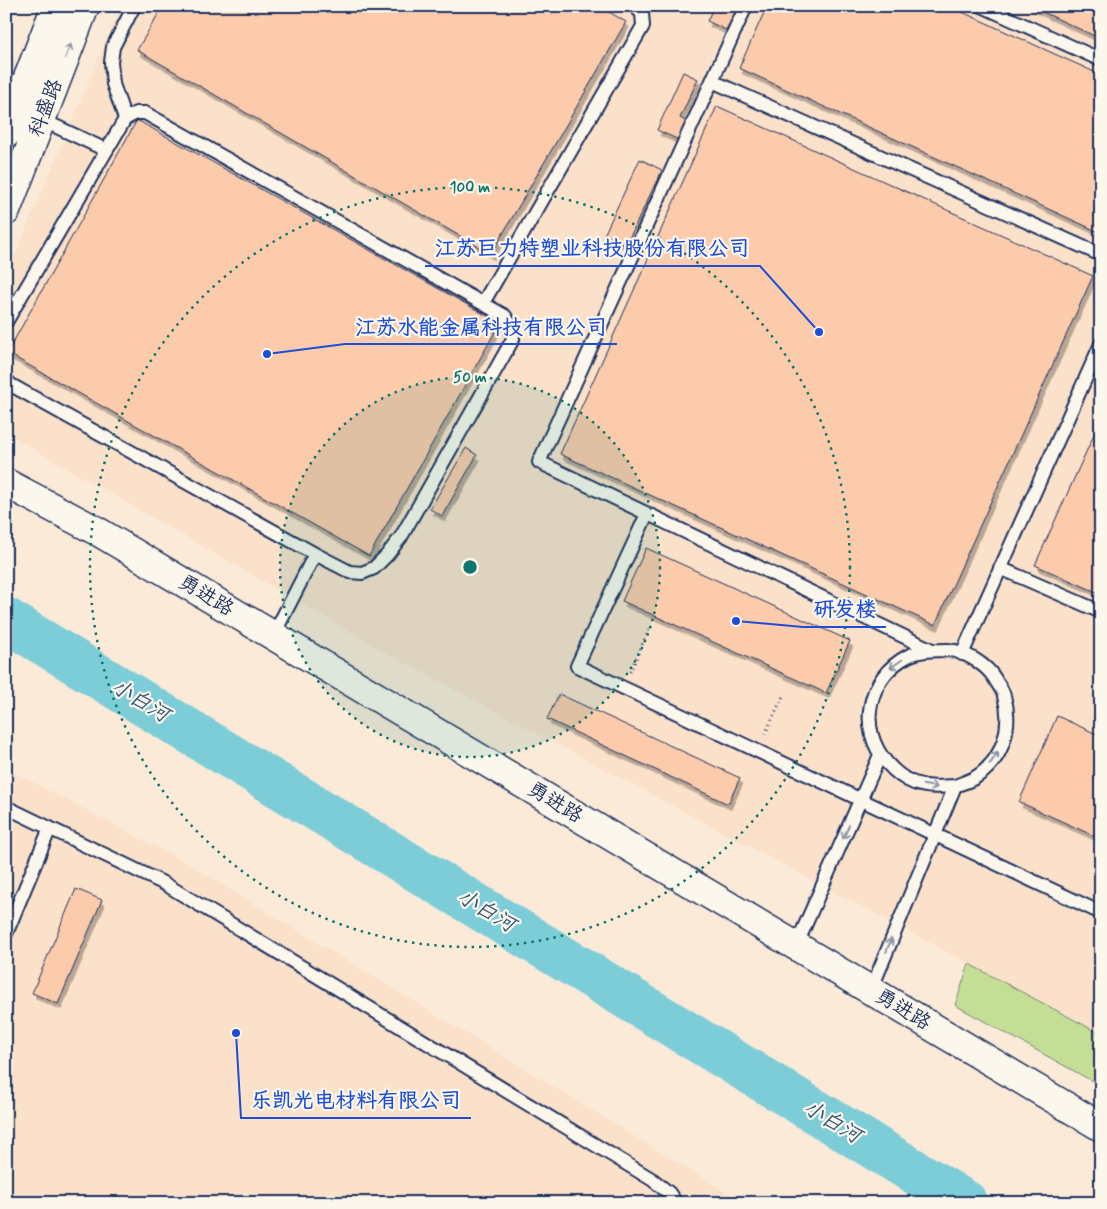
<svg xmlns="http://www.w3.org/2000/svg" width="1107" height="1209" font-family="Mynerve,'LXGW WenKai TC',sans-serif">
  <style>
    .built { fill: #fbe1ca }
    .green { fill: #c4df95; stroke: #70877a }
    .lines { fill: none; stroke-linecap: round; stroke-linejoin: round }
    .river { stroke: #7dcdd9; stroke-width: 45 }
    .building { fill: #fccbab; stroke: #1b2f5e; filter: url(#shadow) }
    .service-casing { stroke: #1b2f5e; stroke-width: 16 }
    .tertiary-casing { stroke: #1b2f5e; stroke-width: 31 }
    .path { stroke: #1b2f5e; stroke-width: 3; stroke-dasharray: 1 4; stroke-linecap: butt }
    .service { stroke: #fbf7ec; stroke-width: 12 }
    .tertiary { stroke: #fbf7ec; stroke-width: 28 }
    .oneway { stroke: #8b93a5 }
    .ring { fill: none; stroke: #0f766e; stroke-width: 2.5; stroke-dasharray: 2.5 5 }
    .labels { text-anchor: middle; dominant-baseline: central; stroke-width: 4.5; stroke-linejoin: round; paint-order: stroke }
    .street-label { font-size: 20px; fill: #1b2f5e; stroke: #fbf7ec }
    .water-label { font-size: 21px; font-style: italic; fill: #34567d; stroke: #fbf7ec }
    .centre { fill: #0f766e; stroke: #fbf7ec; stroke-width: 2.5 }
    .ring-label { font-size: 15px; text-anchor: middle; font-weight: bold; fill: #0f766e; stroke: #fbf7ec; stroke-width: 4.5; stroke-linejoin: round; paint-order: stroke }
    .leader { fill: none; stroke: #1d4ed8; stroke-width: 2 }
    .callout-dot { fill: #1d4ed8; stroke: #fbf7ec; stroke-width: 2 }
    .callout-label { font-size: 21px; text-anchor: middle; font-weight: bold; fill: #1d4ed8; stroke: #fbf7ec; stroke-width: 4.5; stroke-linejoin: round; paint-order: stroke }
  </style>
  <defs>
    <filter id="shadow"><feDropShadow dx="3" dy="5.5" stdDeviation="0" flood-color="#0004"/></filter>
  </defs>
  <rect width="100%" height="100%" fill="#fbead8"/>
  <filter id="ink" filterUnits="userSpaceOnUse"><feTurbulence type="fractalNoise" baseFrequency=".02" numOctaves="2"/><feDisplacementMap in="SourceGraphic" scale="10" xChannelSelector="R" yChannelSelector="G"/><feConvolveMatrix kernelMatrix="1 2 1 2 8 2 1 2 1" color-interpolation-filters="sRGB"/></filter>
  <g filter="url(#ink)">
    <path class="built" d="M121 6H681L687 10 689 6H1101V1034L388 654 6 433V276Z
      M6 768 187 863 744 1203H6Z"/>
    <path class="green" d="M969 964 1101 1034V1086L955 1005Z"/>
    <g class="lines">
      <path class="river" d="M6 620 966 1203"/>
    </g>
    <path class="building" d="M163 6H599L626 22 491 254 137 50Z
      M714 6H738L726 30 707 21Z
      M767 6H949L1101 75V233L739 68Z
      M1030 6H1101V39Z
      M683 72 698 79 680 118 687 122 679 140 657 130Z
      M717 106 1093 276 935 625 560 454Z
      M137 120 500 323 369 556 7 353Z
      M640 159 662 170 626 245 604 235Z
      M1101 419V594L1035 565Z
      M466 448 477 455 442 516 430 509Z
      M646 548 850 641 826 693 622 601Z
      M559 694 740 778 728 804 547 719Z
      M1057 716 1101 736V839L1019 802Z
      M76 889 102 900 58 1004 32 993Z"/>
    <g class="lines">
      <defs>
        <path id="service" d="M746 6 539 462 930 649
          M982 6 1101 60
          M712 81 1101 255
          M38 118 106 150
          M125 119 113 84 111 62 113 47 134 6
          M483 303 643 26 642 13 634 6
          M6 322 125 119 136 113H145L505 316 512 327 513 339 401 537 387 555 374 568 362 573 350 572 315 554 11 385 6 380
          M647 514 577 666 1101 913
          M1000 568 1101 612
          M273 636 315 554
          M962 654 1101 344
          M6 807 165 884 653 1180 669 1193 676 1203
          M6 934 50 828
          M796 946 880 755
          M871 990 955 786C962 783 970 781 976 777 1003 760 1013 726 1004 696 1003 690 998 685 995 679 987 665 965 651 948 650 934 650 920 650 908 656 867 677 857 729 887 763 894 771 903 779 914 783 928 788 941 787 955 786"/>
        <path id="tertiary" d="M6 134 56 6
          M6 211 85 6
          M6 483 97 531 1101 1127"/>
      </defs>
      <use href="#service" class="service-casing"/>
      <use href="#tertiary" class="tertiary-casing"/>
      <path class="path" d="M630 672 650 627
        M765 734 784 694"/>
      <use href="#service" class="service"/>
      <use href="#tertiary" class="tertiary"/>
    </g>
    <defs><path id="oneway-shaft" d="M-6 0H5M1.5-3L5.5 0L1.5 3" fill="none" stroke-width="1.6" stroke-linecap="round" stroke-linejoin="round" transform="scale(1.25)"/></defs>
    <g class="oneway">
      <use href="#oneway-shaft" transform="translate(68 51) rotate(-69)"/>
      <use href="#oneway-shaft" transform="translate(896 664) rotate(145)"/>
      <use href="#oneway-shaft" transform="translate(994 758) rotate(-55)"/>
      <use href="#oneway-shaft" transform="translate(930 786) rotate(9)"/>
      <use href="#oneway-shaft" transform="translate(846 832) rotate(114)"/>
      <use href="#oneway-shaft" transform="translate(889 945) rotate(-68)"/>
    </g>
  </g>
  <circle cx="470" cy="567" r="190" fill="#0f766e" fill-opacity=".12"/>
  <g class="ring">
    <circle cx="470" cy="567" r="190"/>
    <circle cx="470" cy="567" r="380"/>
  </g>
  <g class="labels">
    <g class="street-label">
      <text transform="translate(46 108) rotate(-69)">科盛路</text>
      <text transform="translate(206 596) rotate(31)">勇进路</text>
      <text transform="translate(555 803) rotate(31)">勇进路</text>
      <text transform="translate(903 1010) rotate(31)">勇进路</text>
    </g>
    <g class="water-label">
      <text transform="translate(140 701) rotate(31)">小白河</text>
      <text transform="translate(486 911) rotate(31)">小白河</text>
      <text transform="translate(832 1122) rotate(31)">小白河</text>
    </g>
  </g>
  <circle cx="470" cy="567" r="8" class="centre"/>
  <g class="ring-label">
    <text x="470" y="192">100 m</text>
    <text x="470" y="382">50 m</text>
  </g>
  <path class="leader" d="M819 332L760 266H425M267 354L345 344H617M736 621L803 627H886M236 1033L241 1118H471"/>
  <g class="callout-dot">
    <circle cx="819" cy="332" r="5"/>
    <circle cx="267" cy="354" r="5"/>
    <circle cx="736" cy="621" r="5"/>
    <circle cx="236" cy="1033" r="5"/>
  </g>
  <g class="callout-label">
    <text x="592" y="255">江苏巨力特塑业科技股份有限公司</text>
    <text x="481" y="334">江苏水能金属科技有限公司</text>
    <text x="845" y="616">研发楼</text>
    <text x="356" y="1107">乐凯光电材料有限公司</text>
  </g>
  <rect width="1107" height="1209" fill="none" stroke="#fbf7ec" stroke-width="25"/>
  <rect x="12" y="12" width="1082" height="1184" fill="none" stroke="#1b2f5e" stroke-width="2" filter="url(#ink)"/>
</svg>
